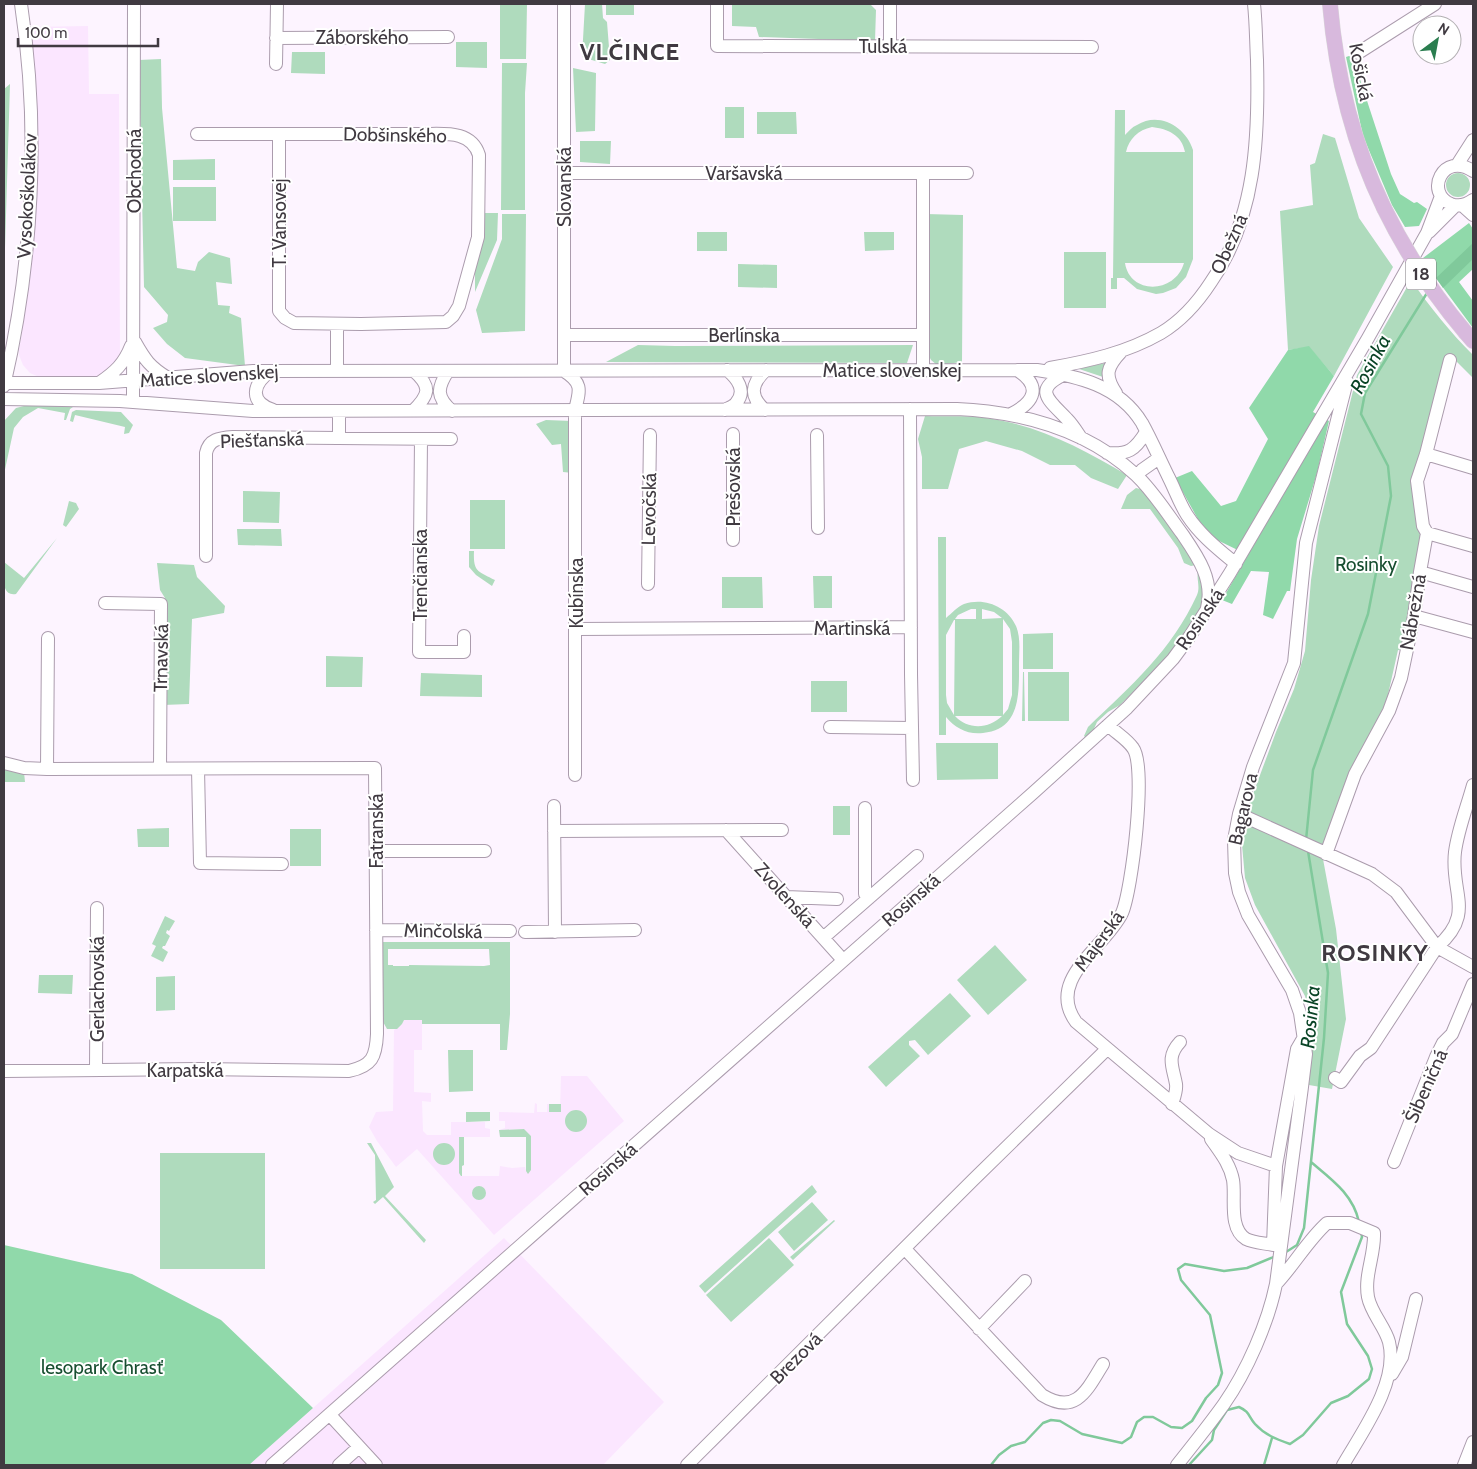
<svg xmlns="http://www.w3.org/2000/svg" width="1477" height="1469" font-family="Cabin,sans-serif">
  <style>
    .built { fill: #fbe6ff }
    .green { fill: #afdbbd; fill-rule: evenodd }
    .forest { fill: #90d9aa }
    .water { fill: #80c99b }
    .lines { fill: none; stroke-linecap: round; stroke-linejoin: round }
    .stream { stroke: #80c99b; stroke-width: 2.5 }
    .minor-casing { stroke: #ab9cad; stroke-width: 14 }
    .major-casing { stroke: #d9d8d9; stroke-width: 16 }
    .minor { stroke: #fff; stroke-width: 12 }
    .major { stroke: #d8b9dd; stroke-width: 15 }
    .major-bridge-casing { stroke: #d9d8d9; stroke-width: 16; stroke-linecap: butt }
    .major-bridge { stroke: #d8b9dd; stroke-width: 15 }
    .labels { text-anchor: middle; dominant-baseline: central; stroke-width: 4; stroke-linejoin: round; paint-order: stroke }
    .shield { fill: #fff; stroke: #79757a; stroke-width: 1 }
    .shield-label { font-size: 18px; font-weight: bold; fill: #403a41 }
    .street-label { font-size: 19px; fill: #403a41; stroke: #fff }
    .park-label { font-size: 19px; fill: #174e30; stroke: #fff }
    .water-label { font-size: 20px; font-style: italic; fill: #094426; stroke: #fff }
    .district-label { font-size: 24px; font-weight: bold; letter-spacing: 1px; fill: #403a41; stroke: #fff }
  </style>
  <rect width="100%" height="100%" fill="#fdf4ff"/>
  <path class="built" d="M88 26 89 94H119L120 359 107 372 93 378 39 377 30 373 23 365 19 355V349L22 334 32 238 28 27Z
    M403 1020H422V1050H414V1092L431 1093V1102L422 1101 423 1131 427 1135H451V1122H485V1128L490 1129V1137H459L461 1176H499L500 1166 512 1168 525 1167 526 1171 531 1136 523 1129 499 1130 505 1128V1121H499V1112L534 1113 535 1103 537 1104V1112H547V1104H549L550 1112H560L561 1076H587L624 1121 494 1235 417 1149 396 1167 377 1141 369 1127 376 1112 393 1111 394 1030 402 1024Z
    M504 1238 664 1402 603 1465H249Z"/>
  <path class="green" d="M500 4H527L526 59H500Z
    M585 4H602L603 18 607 22 610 60 605 64 582 57Z
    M606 4H634V15H606Z
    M732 4H870L876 10 875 41 759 37 756 27 732 26Z
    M456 42H487V68L456 67Z
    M292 52H325V74L291 73Z
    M161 59 162 108 177 268 195 271 198 262 209 252 230 258 232 284 216 282 218 305 230 306 229 313 241 318 245 366 185 358 167 344 153 328 167 322 168 315 144 287 139 60Z
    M502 63H527L525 93V210H501Z
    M573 68 596 73 595 131 576 132Z
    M10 84 5 248 4 249V89Z
    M725 107H744V138H725Z
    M1115 110H1125V135C1129 131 1132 127 1137 125 1159 111 1186 127 1193 150V259L1186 277 1176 288 1163 293 1156 294 1137 289 1124 278H1117V289H1111V278H1113ZM1152 127C1168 129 1182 135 1185 152H1126C1129 139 1138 130 1152 127ZM1125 263H1184C1175 294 1130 295 1125 263Z
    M757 112H796L797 134H757Z
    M1323 134 1335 138 1359 218 1393 267 1334 376 1309 347 1288 350 1280 211 1313 205 1310 165 1315 163Z
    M580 141H611L610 164 580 162Z
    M215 159V180H173V160Z
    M1446 185a12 12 0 1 1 24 0a12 12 0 1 1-24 0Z
    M173 187H216V221H173Z
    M485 213H498L497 240 475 292V256L484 237Z
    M502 214H526L525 331 482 333 476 310 502 239Z
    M926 214 963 215 962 362 937 365 931 360 926 350Z
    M697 232H727V251H697Z
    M864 232H894V250L865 251Z
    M1064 252H1106V308H1064Z
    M738 264 777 265V288L738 287Z
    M1411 280C1430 307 1450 332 1473 355V378L1450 355 1422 458 1423 537 1404 651 1398 650 1383 717 1323 859 1336 929 1346 1019 1332 1089 1309 1085 1312 1025 1305 996 1255 905 1245 878 1242 845 1250 802 1276 732 1294 689 1305 651 1311 580 1319 526 1357 375Z
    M638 345 675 346 913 345 907 363 606 362Z
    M1105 363 1103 377 1079 369 1081 368Z
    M28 405H86L87 407H73L70 409 66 420H64L65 413 38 408 23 417 14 428 4 474V421L16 408Z
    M76 410 121 412 133 425 129 433 124 434 125 427 75 415 73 422 70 421 72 412Z
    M925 416C945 417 966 415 986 418 1038 425 1083 449 1127 475L1118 489 1091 478 1075 465H1050L1022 451 986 441 959 449 948 489H922V457L918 439Z
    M546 420 572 421 573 473 563 472 561 444 552 445 536 424Z
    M1136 488 1144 490 1196 565 1191 566 1184 563 1178 548 1150 509H1121L1127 495Z
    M243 491 280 492 279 523 243 522Z
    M470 500H505V549H470Z
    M69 501 76 503 79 509 66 527 63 525Z
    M237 529H281L282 546 238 545Z
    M938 537H946V618C952 613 957 607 964 604 984 597 1007 606 1016 626 1021 638 1019 651 1019 664 1019 692 1021 730 983 733 968 735 955 728 946 717V735H939ZM971 609H976V619H955L958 615ZM982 609 994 612 1002 618 982 619ZM1003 619 1010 629 1012 642V695L1008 709 1003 715ZM954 620H955L954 715 947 703 946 695V635ZM955 716H1002C989 729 968 730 955 716Z
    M57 538 16 594C0 597 4 574 4 562L24 578Z
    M469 551H474C473 572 478 571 495 580L492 586 476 575 469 567Z
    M157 563 194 565 197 577 225 606 224 613 192 619 189 704 163 705 165 598 160 590Z
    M1199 569 1205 602 1185 634 1160 666 1120 705 1108 712 1097 722 1093 731 1086 738 1084 736 1088 727C1131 686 1172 650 1197 595 1201 586 1195 577 1199 569Z
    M813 576H832V608H814Z
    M722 577H762L763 608H722Z
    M1053 633V669H1023V634Z
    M326 656 363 657 362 687H326Z
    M1023 672H1024L1025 721H1022Z
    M1028 672H1069V721H1028Z
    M421 673 482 675V697L420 696Z
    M811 681H847V712H811Z
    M936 743H998V779L937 780Z
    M4 768 24 772 25 782H4Z
    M833 806H850V835H833Z
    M169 828V847H138L137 829Z
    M290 829H321V866H290Z
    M165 916 175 921 169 931 167 930 166 933 170 936 165 946H163L162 948 168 952 163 962 151 956 156 946 152 944Z
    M382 942H510V1014L507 1050H500V1024H422V1020H404L402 1024 397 1029H387L382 1020ZM388 949H489L490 965 484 966 409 965V966H393V965H388Z
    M995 945 1027 980 988 1015 957 980Z
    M39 975H73L72 994 38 993Z
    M175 976V1010L156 1011V977Z
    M950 993 971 1016 928 1055 915 1040 909 1041V1045L920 1056 886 1087 868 1067Z
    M448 1050H473V1091L449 1092Z
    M549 1104H561V1112H549Z
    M565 1121a11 11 0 1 1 22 0a11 11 0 1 1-22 0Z
    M466 1112H490V1121L466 1122Z
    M524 1129 531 1136V1170L528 1174 526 1171V1137H500L499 1130Z
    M459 1137H464V1165L462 1166V1176H461L459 1173Z
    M433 1154a11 11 0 1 1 22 0a11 11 0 1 1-22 0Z
    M367 1143H371L394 1187 385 1196 426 1240 424 1243 383 1197 375 1204 373 1202 376 1200 375 1155Z
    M160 1153H265V1269H160Z
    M812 1185 817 1192 705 1293 699 1286Z
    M472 1193a7 7 0 1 1 14 0a7 7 0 1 1-14 0Z
    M812 1202 828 1220 794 1251 778 1232Z
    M834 1220 835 1221 793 1260 790 1257Z
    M769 1238 794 1265 731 1322 706 1295Z"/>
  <path class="forest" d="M1352 55 1391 174 1400 194 1414 203 1417 202 1427 209 1419 226 1405 227 1392 205 1363 136 1346 57Z
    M1469 223 1473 229V269L1459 282 1473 301V328L1436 278 1423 258Z
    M1309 346 1334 376 1313 412 1329 421 1317 473 1297 539 1290 591H1287L1273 619 1263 615 1269 572 1251 571 1232 604 1222 600 1248 555 1215 539 1199 521 1175 478 1192 471 1221 506 1236 501 1268 439 1249 408 1288 350Z
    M4 1245 132 1274 221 1320 313 1408 249 1465H4Z"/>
  <path class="water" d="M1473 243V259L1443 288 1436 278Z"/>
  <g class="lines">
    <path class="stream" d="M1306 840 1313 770 1368 614 1391 496 1388 466 1361 414 1365 393 1427 293
      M1311 1162C1331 1179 1353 1194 1359 1222
      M1286 1252 1297 1245 1304 1228 1324 1038 1328 973 1308 851
      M991 1465 999 1455 1011 1446 1025 1442 1043 1423 1051 1420 1060 1421 1082 1434 1122 1443 1131 1437 1137 1422 1144 1417H1153L1171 1427 1182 1428 1192 1421 1206 1398 1218 1385 1222 1373 1210 1315 1181 1280 1178 1269 1185 1264 1224 1271 1247 1268 1276 1256
      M1189 1465 1212 1440 1214 1430 1227 1410 1239 1407C1250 1412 1248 1416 1255 1424 1265 1435 1276 1439 1290 1444L1303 1435 1331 1403 1348 1396 1369 1379 1372 1369 1368 1356 1347 1324 1341 1292 1362 1237 1361 1232
      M1264 1465 1272 1438"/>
    <defs>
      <path id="minor" d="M717 4V46L1092 47
        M276 38 448 37
        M890 46V4
        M1358 53 1435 4
        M276 64 277 4
        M197 134H423C444 134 471 130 479 155L478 237 459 306 453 316 446 322 361 324 294 323 285 318 279 311V134
        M1457 165 1473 140
        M1473 171C1443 151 1424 193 1451 204 1459 207 1466 205 1473 200
        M565 173H967
        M923 173V370
        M1463 206 1473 215
        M1429 232 1455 206
        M337 324V371
        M564 335H923
        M135 342C145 360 150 367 168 378
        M1050 368C1089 361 1126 353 1161 333 1181 321 1198 302 1211 282 1256 218 1259 137 1257 60 1256 42 1256 22 1254 4
        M271 371C252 384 249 402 273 410
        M448 371C437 388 436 397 452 411
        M564 371C583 383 580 390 575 410V775
        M564 371V4
        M1065 374C1032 390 1049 400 1067 419 1073 425 1077 432 1081 438
        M5 383H99L253 371 1037 370C1077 376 1119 385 1142 423 1152 441 1160 460 1169 478 1175 490 1180 504 1187 515 1200 535 1218 549 1236 564
        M99 383C115 372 124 364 131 346
        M4 386C33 262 40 130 21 4
        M1116 393C1104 375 1107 367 1121 352
        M4 399 120 401 253 411 957 409C1022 412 1087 430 1136 475 1154 492 1168 515 1183 535 1198 557 1214 580 1207 608
        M133 402 134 4
        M910 409 911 674 913 780
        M725 410C728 408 734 406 736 403 747 391 737 378 727 370
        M765 410C749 396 751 384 766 370
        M413 411C429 395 432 387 414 371
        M1011 414C1035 402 1042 386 1017 370
        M733 434V540
        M817 435 818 528
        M339 438V411
        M421 439 419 652H464V636
        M1107 453C1128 455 1135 450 1146 432
        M1426 454 1473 468
        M1137 476 1142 470 1159 458
        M1427 533 1473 546
        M206 556V453C209 439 219 438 233 437L451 439
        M1420 572 1473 587
        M648 584 650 435
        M105 603 161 604 160 769
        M1414 616 1473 632
        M576 629 911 627
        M1108 725C1116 733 1127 739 1133 748 1147 767 1132 890 1122 913 1106 947 1045 979 1076 1022L1209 1134 1238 1153 1276 1166
        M830 727 912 728
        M4 763 24 768 47 769 375 768 377 1034C376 1057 372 1066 349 1071L198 1069 4 1071
        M47 769 48 638
        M198 769 200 863 282 864
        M554 806 555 932
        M865 808V894L869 898
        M1239 814 1372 874 1396 892 1437 947 1473 967
        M726 830 843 960
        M554 831 782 830
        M376 851H485
        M1326 854 1355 774 1389 711 1401 678 1414 616 1420 572 1427 533 1423 526 1417 481 1426 454 1450 360
        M786 897 837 899
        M376 930 510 931
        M525 932 635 930
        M823 938 917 856
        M96 1070 97 908
        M1335 1078 1341 1082 1360 1056 1371 1048 1437 947C1476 913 1450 893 1455 852 1458 829 1467 807 1473 785
        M1172 1104C1174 1098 1177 1091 1176 1084 1173 1067 1166 1057 1180 1042
        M1211 1139C1220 1152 1230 1164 1233 1180 1236 1197 1228 1228 1246 1239 1254 1243 1264 1243 1273 1245
        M1394 1162 1436 1057 1443 1043 1452 1034 1473 984
        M1281 1245H1273L1276 1166 1297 1049 1304 1037
        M905 1249 1042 1395C1076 1416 1087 1390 1103 1364
        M1276 1284C1294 1265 1308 1240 1327 1223H1350L1374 1233C1375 1255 1364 1275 1368 1297 1371 1313 1385 1327 1389 1342 1399 1382 1362 1432 1343 1465
        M979 1329 1025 1281
        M1392 1374 1402 1357 1416 1299
        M330 1415 376 1465
        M272 1465 1033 793 1127 708 1173 659 1190 636 1230 573 1368 338 1427 233 1441 196
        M339 1465 359 1447
        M687 1465 973 1180 1107 1049
        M1177 1465C1193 1445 1209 1425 1224 1404 1247 1371 1268 1323 1276 1284L1302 1087 1306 1054 1300 1013 1292 990 1248 915 1239 892 1235 873 1234 840 1239 814 1253 767 1294 663 1306 543 1347 381
        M1464 1465 1473 1442"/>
      <path id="major" d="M1330 4C1336 75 1353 144 1384 208
        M1466 333 1473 341"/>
    </defs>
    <use href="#minor" class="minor-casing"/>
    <use href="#major" class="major-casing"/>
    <use href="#minor" class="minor"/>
    <use href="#major" class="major"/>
    <defs>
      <path id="major-bridge" d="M1384 208C1407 255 1433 294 1466 333"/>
    </defs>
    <use href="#major-bridge" class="major-bridge-casing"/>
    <use href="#major-bridge" class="major-bridge"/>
  </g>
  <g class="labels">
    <rect class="shield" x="1406" y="258.5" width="30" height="31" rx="4"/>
    <g class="shield-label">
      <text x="1421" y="274">18</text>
    </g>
    <g class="street-label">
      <text x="362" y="37">Záborského</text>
      <text x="883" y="46">Tulská</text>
      <text transform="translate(1361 72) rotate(79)">Košická</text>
      <text transform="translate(395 135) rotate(1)">Dobšinského</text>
      <text transform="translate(134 171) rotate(-90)">Obchodná</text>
      <text x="744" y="173">Varšavská</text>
      <text transform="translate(564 187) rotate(-90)">Slovanská</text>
      <text transform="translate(27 196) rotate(-87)">Vysokoškolákov</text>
      <text transform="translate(279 223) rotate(-90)">T. Vansovej</text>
      <text transform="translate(1229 244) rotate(-66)">Obežná</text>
      <text x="744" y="335">Berlínska</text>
      <text x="892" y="370">Matice slovenskej</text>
      <text transform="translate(209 376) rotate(-4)">Matice slovenskej</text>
      <text transform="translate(262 440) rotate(-2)">Piešťanská</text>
      <text transform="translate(733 487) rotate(-90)">Prešovská</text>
      <text transform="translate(649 509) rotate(-89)">Levočská</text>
      <text transform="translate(420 575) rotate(-90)">Trenčianska</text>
      <text transform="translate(576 593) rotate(-90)">Kubínska</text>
      <text transform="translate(1413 612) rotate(-80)">Nábrežná</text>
      <text transform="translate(1200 619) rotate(-56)">Rosinská</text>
      <text x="852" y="628">Martinská</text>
      <text transform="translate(161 658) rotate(-89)">Trnavská</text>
      <text transform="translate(1243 809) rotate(-77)">Bagarova</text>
      <text transform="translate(376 831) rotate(-90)">Fatranská</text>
      <text transform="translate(785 895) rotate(48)">Zvolenská</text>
      <text transform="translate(911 900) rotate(-41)">Rosinská</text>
      <text transform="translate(443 931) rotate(1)">Minčolská</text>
      <text transform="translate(1099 941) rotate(-54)">Majerská</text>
      <text transform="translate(97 989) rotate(-90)">Gerlachovská</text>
      <text x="185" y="1070">Karpatská</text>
      <text transform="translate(1426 1086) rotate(-66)">Šibeničná</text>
      <text transform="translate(608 1169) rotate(-41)">Rosinská</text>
      <text transform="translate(796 1358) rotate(-45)">Brezová</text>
    </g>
    <g class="park-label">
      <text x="1366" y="564">Rosinky</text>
      <text x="102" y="1367">lesopark Chrasť</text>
    </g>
    <g class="water-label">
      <text transform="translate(1370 364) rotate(-62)">Rosinka</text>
      <text transform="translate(1310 1017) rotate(-85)">Rosinka</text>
    </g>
    <g class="district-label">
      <text x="630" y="51">VLČINCE</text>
      <text x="1375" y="952">ROSINKY</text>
    </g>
  </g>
  <rect width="1477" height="1469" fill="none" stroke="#403a41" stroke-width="10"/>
  <g transform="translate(1437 40) rotate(32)"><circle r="24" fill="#ffffff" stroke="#b3b0b3"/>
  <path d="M0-4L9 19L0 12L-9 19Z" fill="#2a7d4f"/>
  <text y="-8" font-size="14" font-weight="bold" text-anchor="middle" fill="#403a41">N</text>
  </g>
  <path d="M18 38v8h140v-8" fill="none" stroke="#403a41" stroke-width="2.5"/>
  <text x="25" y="38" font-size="15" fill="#403a41" stroke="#ffffff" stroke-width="4" paint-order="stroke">100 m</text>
</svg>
